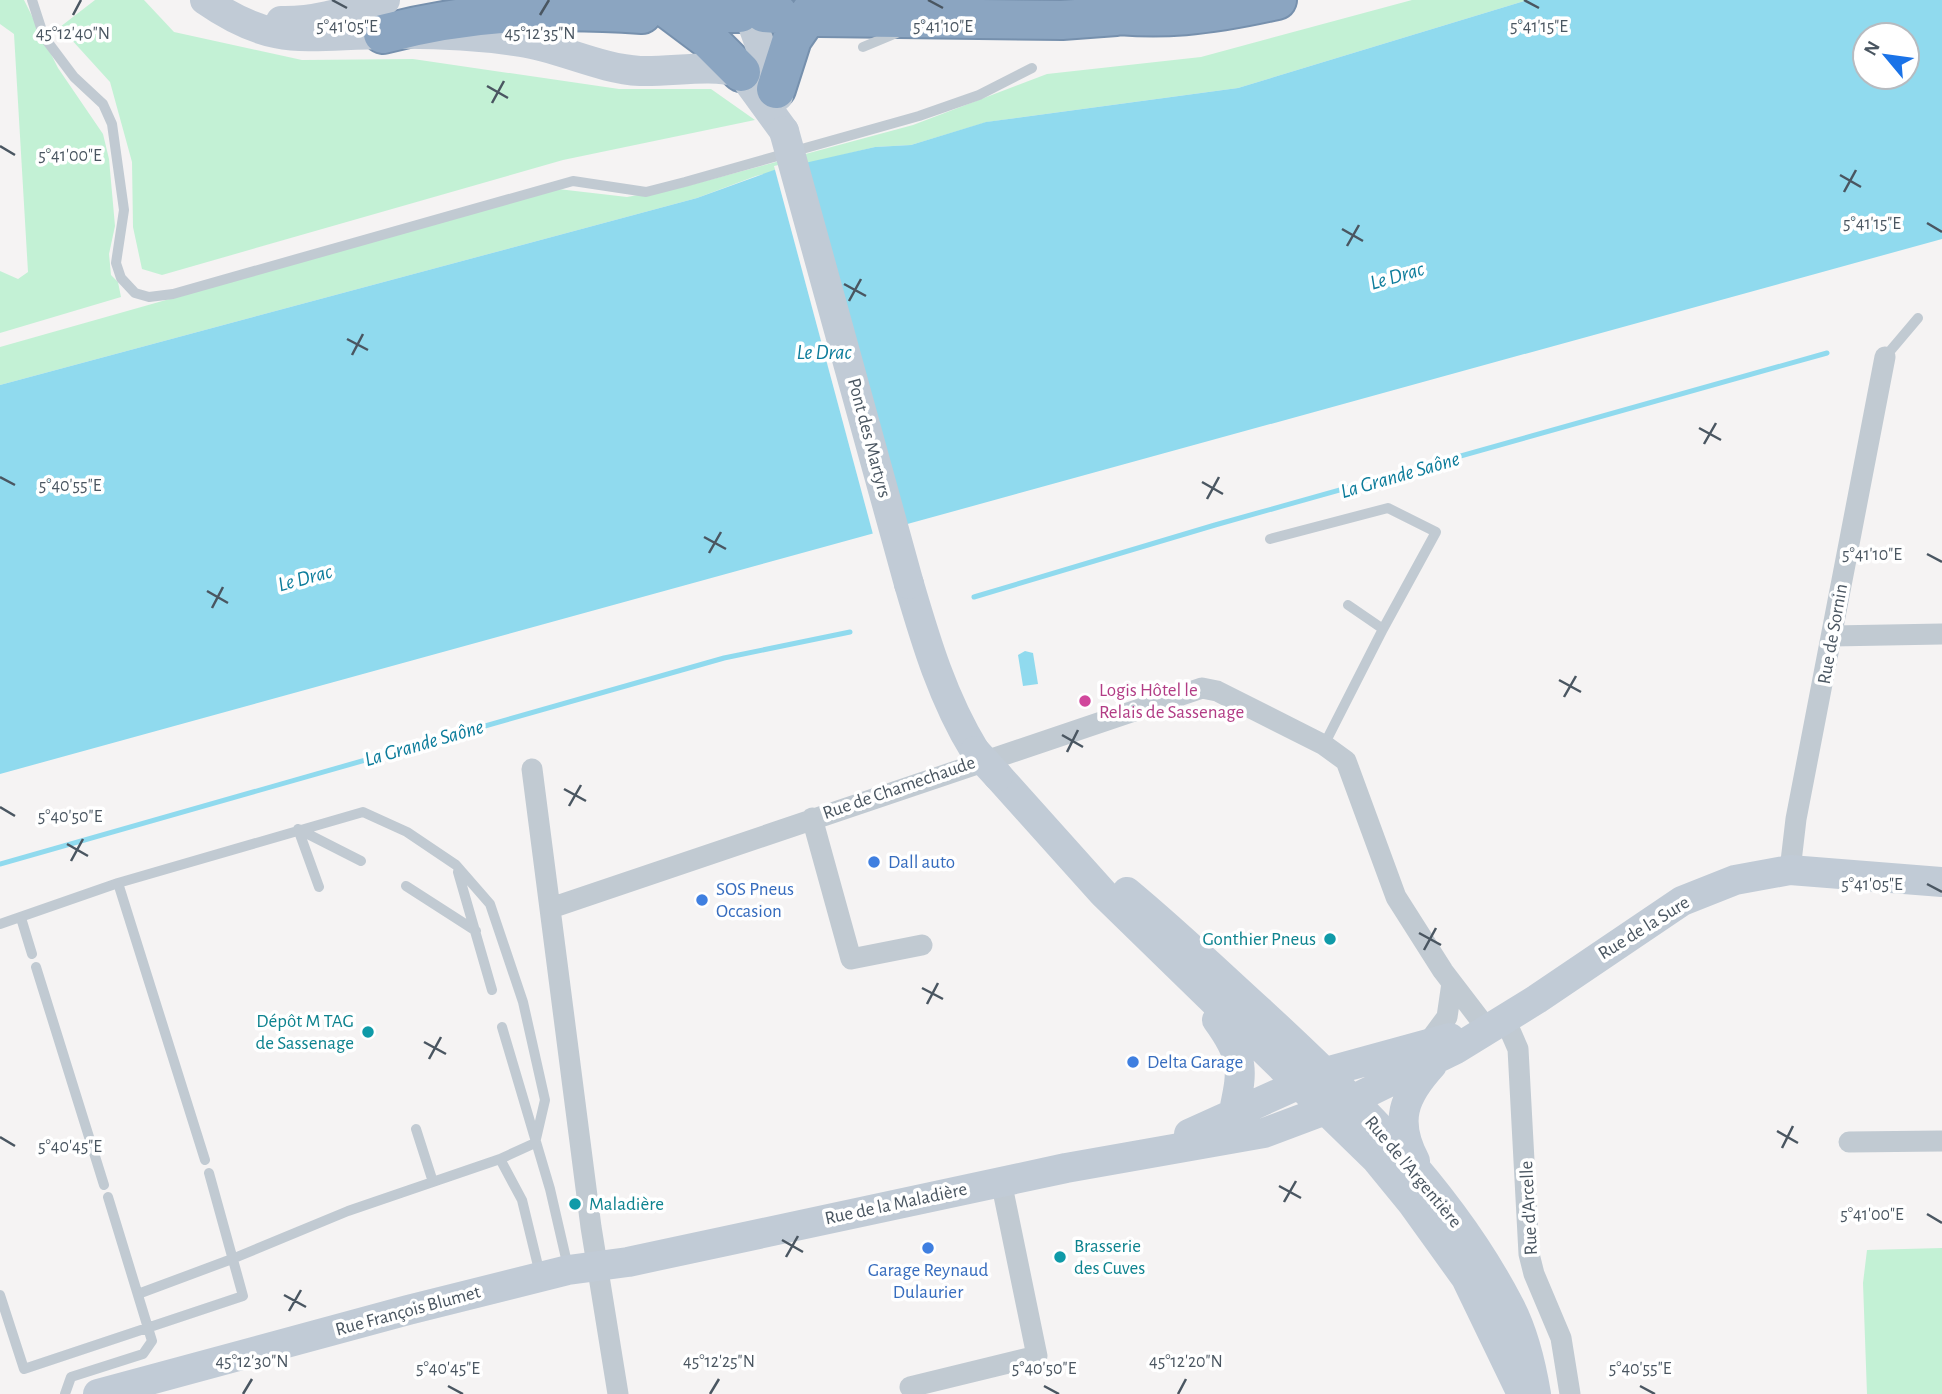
<svg xmlns="http://www.w3.org/2000/svg" width="1942" height="1394" font-family="'Alegreya Sans',sans-serif">
  <style>
    .green { fill: #c3f1d5 }
    .water { fill: #90daee; fill-rule: evenodd }
    .pier { fill: #f5f3f3 }
    .lines { fill: none; stroke-linecap: round; stroke-linejoin: round }
    .stream { stroke: #90daee; stroke-width: 5 }
    .highway-casing { stroke: #7690ad; stroke-width: 42 }
    .lane { stroke: #c1cad2; stroke-width: 10 }
    .street { stroke: #c1cad2; stroke-width: 21 }
    .secondary { stroke: #c1cbd6; stroke-width: 30 }
    .highway { stroke: #8ba5c1; stroke-width: 38 }
    .secondary-bridge { stroke: #c1cbd6; stroke-width: 30 }
    .ticks { fill: none; stroke: #4a5661; stroke-width: 2.5 }
    .hotel-dot { fill: #d1479c; stroke: #fff; stroke-width: 2.5 }
    .shop-dot { fill: #3f7fe0; stroke: #fff; stroke-width: 2.5 }
    .culture-dot { fill: #0f9aa8; stroke: #fff; stroke-width: 2.5 }
    .labels { text-anchor: middle; dominant-baseline: central; stroke-width: 7; stroke-linejoin: round; paint-order: stroke }
    .street-label { font-size: 19px; fill: #4a5661; stroke: #fff }
    .hotel-label { font-size: 19px; fill: #b23c85; stroke: #fff; text-anchor: start }
    .shop-label { font-size: 19px; fill: #366cbe; stroke: #fff; text-anchor: start }
    .culture-label { font-size: 19px; fill: #0d838f; stroke: #fff; text-anchor: end }
    .water-label { font-size: 21px; font-style: italic; fill: #0c7c9b; stroke: #fff }
    .ticks-label { font-size: 18px; text-anchor: middle; fill: #4a5661; stroke: #fff; stroke-width: 7; stroke-linejoin: round; paint-order: stroke }
  </style>
  <rect width="100%" height="100%" fill="#f5f3f3"/>
  <path class="green" d="M0 0H24L58 68 103 134 109 159 115 226 109 254 111 275 118 282 121 297 0 333V271L18 279 28 272 14 34 0 24Z
    M95 0H144L174 32 302 60 413 59 619 89H711L755 120 563 160 162 275 142 269 133 227 132 162 110 82 60 27Z
    M1412 0H1528L1238 88 987 122 911 145 875 147 756 176 697 198 0 385V347L558 189 627 197 683 187 913 125 1047 74 1201 57Z
    M1942 1248V1394H1867L1863 1283 1867 1250Z"/>
  <path class="water" d="M1528 0H1942V239L0 774V385L697 198 774 170 875 147 911 145 986 122 1238 88ZM1865 35H1907V77H1865Z
    M1025 651 1033 653 1038 684 1023 686 1018 655Z"/>
  <path class="pier" d="M805 159 905 529 874 538 774 166Z"/>
  <g class="lines">
    <path class="stream" d="M974 597 1215 525 1827 353
      M0 864 724 658 850 632"/>
    <defs>
      <path id="highway" d="M656 0 708 39 741 72
        M1092 11C1155 23 1215 14 1277 0
        M693 13H740
        M764 13 778 14
        M820 17 1062 20 1116 16
        M383 34C471 11 552 8 642 14
        M776 89 792 39 819 0"/>
    </defs>
    <use href="#highway" class="highway-casing"/>
    <path class="lane" d="M32 0 44 37 74 77 103 104 112 124 124 210 116 263 121 278 135 293 149 297 173 294 573 181 646 192 685 182 919 116 979 95 1032 68
      M863 47 899 32
      M1885 357 1918 318
      M1270 539 1388 508 1436 532 1383 629
      M1324 745 1383 629 1348 605
      M298 829 361 861
      M298 829 319 887
      M458 872 492 990
      M118 883 205 1160
      M406 886 476 931
      M21 918 32 954
      M0 924 118 883 363 812 407 832 456 865 490 904 523 1002 545 1100 535 1143 500 1159
      M36 967 104 1185
      M502 1027 550 1189 568 1267
      M416 1129 433 1182
      M138 1294 232 1259 348 1211 500 1159 522 1200 540 1274
      M0 1295 24 1369 243 1296 209 1173
      M65 1394 71 1377 143 1354 152 1341 108 1197"/>
    <path class="street" d="M1832 636 1942 634
      M532 769 591 1227 618 1394
      M812 818 851 959 922 945
      M1790 870 1796 819 1885 357
      M551 908 1202 688 1217 691 1324 745 1346 761 1396 897 1443 971 1488 1030
      M1505 1019 1518 1049 1529 1254 1534 1274 1561 1338 1570 1394
      M1427 1044 1447 1017 1452 983
      M1849 1142 1942 1141
      M910 1387 1037 1356 1001 1181"/>
    <path class="secondary" d="M205 0C274 48 306 35 383 34 428 33 477 35 521 42 561 48 600 69 640 71 675 72 706 64 741 72L784 131
      M744 0 778 96
      M281 21C317 22 351 10 385 0
      M909 584C926 642 943 699 975 751
      M998 776 1103 893 1376 1159 1412 1203 1466 1278 1522 1394
      M1127 892C1174 931 1217 972 1262 1013 1354 1098 1449 1190 1508 1303 1523 1330 1531 1364 1536 1394
      M1217 1020C1250 1065 1240 1076 1231 1127
      M1189 1134 1326 1072 1450 1038
      M1415 1161C1394 1121 1403 1097 1432 1065
      M98 1394 408 1310 568 1270 628 1262 1066 1168 1264 1133 1352 1100 1456 1049 1537 999 1682 901 1735 880 1790 870 1942 882"/>
    <use href="#highway" class="highway"/>
    <path class="secondary-bridge" d="M784 131 909 584
      M975 751 998 776"/>
  </g>
  <path class="ticks" d="M332 0 347 8M928 0 943 8M1524 0 1539 8M73 15 81 0M540 15 549 0M487 86 508 98M492 103 504 81M0 146 15 155M1840 175 1861 187M1844 192 1856 170M1927 223 1942 232M1342 229 1363 241M1347 246 1359 225M844 284 866 296M849 301 861 279M347 339 368 350M352 355 363 334M1699 428 1721 440M1704 444 1716 423M0 477 15 485M1202 482 1223 494M1207 499 1219 477M704 537 726 549M709 553 721 532M1927 554 1942 562M207 591 228 603M212 608 223 587M1559 680 1581 692M1564 697 1576 676M1062 735 1083 747M1067 752 1078 730M564 789 586 801M569 806 581 785M0 807 15 816M67 844 88 856M71 861 83 839M1927 884 1942 892M1419 933 1441 945M1424 950 1436 928M922 988 943 999M927 1004 938 983M424 1042 446 1054M429 1059 441 1037M1777 1131 1798 1143M0 1137 15 1146M1782 1148 1793 1126M1279 1186 1301 1198M1284 1202 1296 1181M1927 1214 1942 1223M782 1240 803 1252M786 1257 798 1236M284 1295 306 1307M289 1311 301 1290M448 1386 463 1394M1044 1386 1059 1394M1640 1386 1655 1394M243 1394 252 1379M710 1394 719 1379M1178 1394 1186 1379"/>
  <circle class="hotel-dot" cx="1085" cy="701" r="7"/>
  <g class="shop-dot">
    <circle cx="874" cy="862" r="7"/>
    <circle cx="702" cy="900" r="7"/>
    <circle cx="1133" cy="1062" r="7"/>
    <circle cx="928" cy="1248" r="7"/>
  </g>
  <g class="culture-dot">
    <circle cx="1330" cy="939" r="7"/>
    <circle cx="368" cy="1032" r="7"/>
    <circle cx="575" cy="1204" r="7"/>
    <circle cx="1060" cy="1257" r="7"/>
  </g>
  <g class="labels">
    <g class="street-label">
      <text transform="translate(869 438) rotate(75)">Pont des Martyrs</text>
      <text transform="translate(1833 634) rotate(-80)">Rue de Sornin</text>
      <text transform="translate(899 788) rotate(-19)">Rue de Chamechaude</text>
      <text transform="translate(1644 928) rotate(-32)">Rue de la Sure</text>
      <text transform="translate(1413 1172) rotate(50)">Rue de l'Argentière</text>
      <text transform="translate(896 1204) rotate(-12)">Rue de la Maladière</text>
      <text transform="translate(1529 1208) rotate(-93)">Rue d'Arcelle</text>
      <text transform="translate(408 1311) rotate(-15)">Rue François Blumet</text>
    </g>
    <g class="hotel-label">
      <text x="1099" y="690">Logis Hôtel le<tspan x="1099" dy="22">Relais de Sassenage</tspan></text>
    </g>
    <g class="shop-label">
      <text x="888" y="862">Dall auto</text>
      <text x="716" y="889">SOS Pneus<tspan x="716" dy="22">Occasion</tspan></text>
      <text x="1147" y="1062">Delta Garage</text>
      <text x="928" y="1270" text-anchor="middle">Garage Reynaud<tspan x="928" dy="22">Dulaurier</tspan></text>
    </g>
    <g class="culture-label">
      <text x="1316" y="939">Gonthier Pneus</text>
      <text x="354" y="1021">Dépôt M TAG<tspan x="354" dy="22">de Sassenage</tspan></text>
      <text x="589" y="1204" text-anchor="start">Maladière</text>
      <text x="1074" y="1246" text-anchor="start">Brasserie<tspan x="1074" dy="22">des Cuves</tspan></text>
    </g>
    <g class="water-label">
      <text transform="translate(1397 276) rotate(-16)">Le Drac</text>
      <text x="824" y="352">Le Drac</text>
      <text transform="translate(1400 475) rotate(-16)">La Grande Saône</text>
      <text transform="translate(305 578) rotate(-15)">Le Drac</text>
      <text transform="translate(424 743) rotate(-16)">La Grande Saône</text>
    </g>
  </g>
  <g class="ticks-label">
    <text x="1539" y="32">5°41'15"E</text>
    <text x="347" y="32">5°41'05"E</text>
    <text x="943" y="32">5°41'10"E</text>
    <text x="73" y="39">45°12'40"N</text>
    <text x="540" y="39">45°12'35"N</text>
    <text x="70" y="161">5°41'00"E</text>
    <text x="1872" y="229">5°41'15"E</text>
    <text x="70" y="491">5°40'55"E</text>
    <text x="1872" y="560">5°41'10"E</text>
    <text x="70" y="822">5°40'50"E</text>
    <text x="1872" y="890">5°41'05"E</text>
    <text x="70" y="1152">5°40'45"E</text>
    <text x="1872" y="1220">5°41'00"E</text>
    <text x="252" y="1367">45°12'30"N</text>
    <text x="719" y="1367">45°12'25"N</text>
    <text x="1186" y="1367">45°12'20"N</text>
    <text x="448" y="1374">5°40'45"E</text>
    <text x="1044" y="1374">5°40'50"E</text>
    <text x="1640" y="1374">5°40'55"E</text>
  </g>
  <g transform="translate(1886 56) rotate(299)"><circle r="33" fill="#ffffff" stroke="#b7bbc0" stroke-width="2"/>
  <path d="M0-5L12 26L0 18L-12 26Z" fill="#1a73e8"/>
  <text y="-10" font-size="19" font-weight="bold" text-anchor="middle" fill="#4a5661">N</text>
  </g>
</svg>
